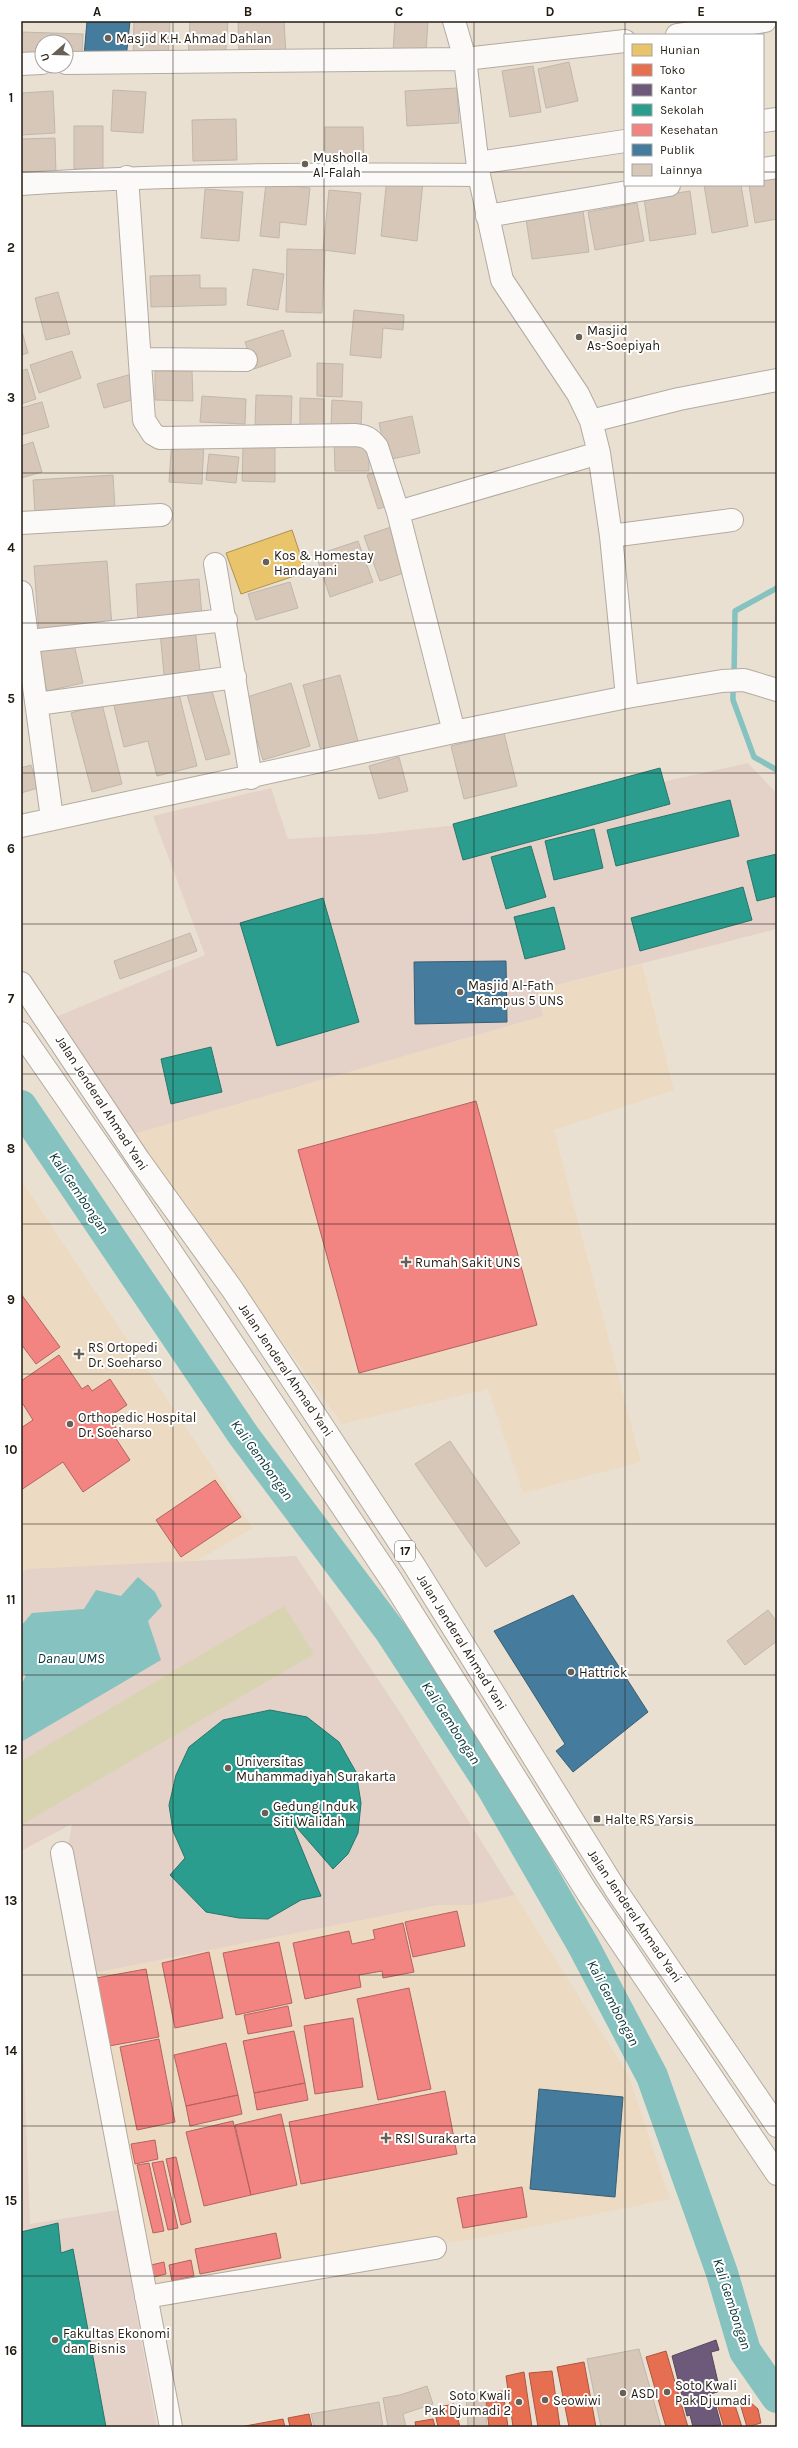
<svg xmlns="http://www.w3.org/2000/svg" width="798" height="2448" font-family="Karla,sans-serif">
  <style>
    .built { fill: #ecdac2 }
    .education { fill: #e4d1c7 }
    .green { fill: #d8d4b2 }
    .water { fill: #85c2c0 }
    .homes { fill: #e9c46a; stroke: #ad9150 }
    .shops { fill: #e76f51; stroke: #ac563e }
    .offices { fill: #6d597a; stroke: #56465b }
    .schools { fill: #2a9d8f; stroke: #28766a }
    .health { fill: #f28482; stroke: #b46460 }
    .public { fill: #457b9d; stroke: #3a5e73 }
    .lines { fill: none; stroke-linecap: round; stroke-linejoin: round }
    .stream { stroke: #85c2c0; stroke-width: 5.5 }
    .river { stroke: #85c2c0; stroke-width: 32 }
    .building { fill: #d6c7b8; stroke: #c0b7ad }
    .minor-casing { stroke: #b2aba0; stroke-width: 24 }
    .highway-casing { stroke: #b2aba0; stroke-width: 24 }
    .minor { stroke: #fcfaf8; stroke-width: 22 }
    .highway { stroke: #fcfaf8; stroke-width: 22 }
    .grid { fill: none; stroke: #221b12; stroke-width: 1; stroke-opacity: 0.55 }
    .poi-dot { fill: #686055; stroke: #fff; stroke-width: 1.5 }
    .labels { text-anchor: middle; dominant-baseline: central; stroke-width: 4; stroke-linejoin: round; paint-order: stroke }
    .shield { fill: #fff; stroke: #645f59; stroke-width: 1 }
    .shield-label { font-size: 12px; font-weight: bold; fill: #221b12 }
    .poi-label { font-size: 13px; fill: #221b12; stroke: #fff; text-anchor: start }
    .street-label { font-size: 13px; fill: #221b12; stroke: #fff }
    .water-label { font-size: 14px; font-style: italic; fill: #063436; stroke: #fff }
    .neatline { fill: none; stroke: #221b12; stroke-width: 1.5 }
    .grid-label { font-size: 13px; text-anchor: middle; font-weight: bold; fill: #221b12 }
  </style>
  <rect width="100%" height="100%" fill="#eae0d2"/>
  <path class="built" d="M642 964 674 1090 554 1130 641 1462 523 1493 488 1389 342 1424 133 1134 543 1016 537 990Z
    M21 1180 253 1528 195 1562 27 1569 21 1574Z
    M515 1895 629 2076 670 2199 478 2238 150 2290 93 1973 438 1905H471Z"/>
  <path class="education" d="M748 763 777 794V929L537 990 543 1016 133 1134 51 1019 205 955 153 816 271 788 288 839 373 834 476 823Z
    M296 1556 403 1717 515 1895 471 1905H438L93 1973 67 1852 72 1824 21 1851V1574L27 1569Z
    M21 1995 30 2224 118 2210 157 2427H21Z"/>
  <path class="green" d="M284 1606 314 1654 21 1825V1761Z"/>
  <path class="water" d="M138 1577 155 1592 162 1606 148 1621 161 1660 21 1742V1686L26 1675 21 1673V1626L32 1613 84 1609 96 1590 121 1596Z"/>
  <path class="homes" d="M292 530 306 572 241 594 226 553Z"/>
  <path class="shops" d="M666 2351 688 2427H666L646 2357Z
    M584 2362 596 2427H569L557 2367Z
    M552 2371 560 2427H538L529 2373Z
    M524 2372 532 2427H513L506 2376Z
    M503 2391 508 2427H489L485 2393Z
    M743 2396 758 2409 761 2423 747 2427 739 2400Z
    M733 2399 742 2427H724L717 2404Z
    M454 2404 460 2427H438L434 2408Z
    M309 2414 312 2427H290L288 2418Z
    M283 2419 285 2427H240Z
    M433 2419 435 2427H416L415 2422Z"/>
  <path class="offices" d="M716 2340 719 2350 711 2352 720 2391 702 2397 704 2400 714 2399 721 2425 693 2427 690 2415 687 2416 672 2356Z"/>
  <path class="schools" d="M660 768 670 804 463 860 453 824Z
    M730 800 739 836 616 866 607 830Z
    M594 829 603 868 554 880 545 841Z
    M531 846 546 897 506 909 491 857Z
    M777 854V896L757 901 747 861Z
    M743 887 752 920 640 951 631 918Z
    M323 898 359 1022 277 1046 240 923Z
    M554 907 565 949 525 959 514 917Z
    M211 1047 222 1092 171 1104 161 1059Z
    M270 1710 307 1717 339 1742 356 1772 361 1803 358 1833 348 1854 333 1869 290 1820 321 1896 301 1900 268 1919 239 1918 206 1912 170 1875 185 1858 173 1831 169 1805 176 1775 189 1747 223 1720Z
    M58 2223 61 2253 73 2249 106 2427H21V2232Z"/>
  <path class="health" d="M476 1101 537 1325 359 1373 298 1150Z
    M21 1294 60 1347 36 1364 21 1344Z
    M59 1355 82 1389 88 1385 92 1391 110 1379 127 1405 109 1417 116 1428 111 1431 130 1460 83 1492 63 1462 21 1490V1428L33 1420 21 1401V1381Z
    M215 1480 241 1517 181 1557 156 1520Z
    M457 1911 465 1946 413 1957 405 1922Z
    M403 1923 414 1972 383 1978 382 1971 359 1975 361 1987 305 1999 293 1943 349 1931 352 1944 375 1939 373 1930Z
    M279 1942 292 2003 236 2015 223 1953Z
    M209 1952 223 2018 175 2028 162 1963Z
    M146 1969 159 2037 109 2046 96 1978Z
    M409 1988 431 2089 378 2100 357 1999Z
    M288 2006 292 2026 248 2034 244 2015Z
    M353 2018 363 2087 315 2094 304 2026Z
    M294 2031 305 2083 254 2093 243 2041Z
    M159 2039 175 2122 137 2130 120 2047Z
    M226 2043 238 2095 186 2106 174 2055Z
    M305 2083 308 2100 257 2110 254 2093Z
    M445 2091 457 2154 301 2184 289 2122Z
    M238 2095 242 2114 190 2126 186 2106Z
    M281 2114 297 2185 251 2195 235 2125Z
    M233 2121 251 2195 204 2206 186 2132Z
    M155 2140 158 2159 135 2164 131 2144Z
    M176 2157 191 2222 181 2225 166 2159Z
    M163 2161 178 2228 168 2230 152 2163Z
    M149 2163 164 2231 153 2233 137 2165Z
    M522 2187 527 2217 463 2228 457 2198Z
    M276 2233 281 2258 200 2274 195 2249Z
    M191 2260 194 2276 172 2281 169 2265Z
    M164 2262 166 2274 154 2277 151 2265Z"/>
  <path class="public" d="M87 21H130L126 59 84 56Z
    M506 961 507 1022 415 1024 414 962Z
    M573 1595 648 1712 573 1772 556 1751 565 1744 494 1631Z
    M539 2089 623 2097 615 2197 530 2189Z"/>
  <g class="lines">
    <path class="stream" d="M734 677 735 611 777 588
      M733 685V700L754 757 777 770"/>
    <path class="river" d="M21 1106 244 1436 391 1632 492 1787 583 1945 652 2076 722 2273 745 2351 777 2397"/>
  </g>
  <path class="building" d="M134 21H170L168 61 133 59Z
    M190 21H228L225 61 188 59Z
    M238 21H284L286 55 239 56Z
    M395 21H428L426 53 393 51Z
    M21 32 83 34 82 56H66V42H42V55L21 54Z
    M569 62 578 101 546 108 538 69Z
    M533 66 541 112 510 117 502 71Z
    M457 88 459 123 407 126 405 91Z
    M113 90 146 92 143 133 111 131Z
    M53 91 55 133 21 135V93Z
    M236 119 237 160 193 161 192 120Z
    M74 126H103V169H74Z
    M325 127H363L364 161 325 162Z
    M55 138 56 175 21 176V139Z
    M777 170V219L755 223 749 185H763V172Z
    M387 178 423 182 417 241 381 236Z
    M266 183 310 188 306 225 280 222 279 238 260 236Z
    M704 185H741L748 226 712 233Z
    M205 189 243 192 239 241 201 238Z
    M329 190 361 193 355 254 323 250Z
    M690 191 696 234 650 241 644 198Z
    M637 203 644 241 595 250 588 212Z
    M582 204 589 252 532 259 525 212Z
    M287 249 325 250 322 313 286 312Z
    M253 269 284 274 278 310 247 305Z
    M200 275V288H226V305L151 307 150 276Z
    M58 292 70 334 46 340 35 298Z
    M354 310 404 315 403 330 383 328 381 358 350 355Z
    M21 328 28 353 21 355Z
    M283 330 291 356 254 369 245 342Z
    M72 351 81 378 39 393 30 365Z
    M317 363 343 364 342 397 317 396Z
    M27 369 36 399 21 404V371Z
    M155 371H192L193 401 155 400Z
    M135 373 142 397 104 408 97 384Z
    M256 395 292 396 291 426 255 425Z
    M202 396 246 399 245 424 200 422Z
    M300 398 324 399V426H300Z
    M332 400 362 402 361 429 331 428Z
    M42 402 49 427 21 435V408Z
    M412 416 420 453 387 460 379 423Z
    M172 439 204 441 202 484 169 482Z
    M369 440V471H335L334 441Z
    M33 442 42 472 21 478V446Z
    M243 447 275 448V482L242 481Z
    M209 454 239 457 236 483 206 480Z
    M383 470 394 504 378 509 367 475Z
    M113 475 115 509 35 514 33 480Z
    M391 527 407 572 380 581 364 536Z
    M358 541 373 582 330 597 316 555Z
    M107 561 112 626 39 632 34 566Z
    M199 579 202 617 138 621 136 584Z
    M290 582 298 608 256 620 248 594Z
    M195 628 200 671 164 675 160 632Z
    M73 640 83 683 47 691 37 648Z
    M340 675 358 741 321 751 303 685Z
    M291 683 310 746 263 760 244 698Z
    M210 684 230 754 206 760 186 691Z
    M177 686 197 766 157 776 148 741 124 747 113 702Z
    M102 704 122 784 92 792 71 713Z
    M504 733 517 786 464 799 451 746Z
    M399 757 408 791 379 799 369 766Z
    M31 765 38 788 21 793V768Z
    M190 933 197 951 120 979 114 961Z
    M450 1441 520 1543 486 1567 415 1464Z
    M768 1610 777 1622V1641L745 1665 727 1641Z
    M639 2349 661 2427H601L587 2359Z
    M427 2386 433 2404 403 2414 406 2427H388L383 2398 400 2395Z
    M485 2393 487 2427H468L466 2394Z
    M379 2402 383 2427H314L311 2414Z"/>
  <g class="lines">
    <defs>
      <path id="minor" d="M454 21 465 59 479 175 502 280 578 394 591 421 599 453 611 536 627 697
        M677 35 765 21
        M66 63 465 59 625 41
        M21 64 42 63
        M763 121 777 119
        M478 163 625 141
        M763 169 777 167
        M127 177 144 420 153 434 160 438 355 435C366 436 370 438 377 447L398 512 454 732
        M21 184C174 174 326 174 479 175
        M487 216 669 185
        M140 359 246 360
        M591 421 679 399 777 380
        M398 512 599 453
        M21 523 161 515
        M611 536 732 520
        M215 564 251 778
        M21 592 52 818
        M29 641 226 620
        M37 704 235 677
        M21 826 454 732 627 697 722 681 744 680 777 690
        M62 1853 171 2427
        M146 2297 435 2248"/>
      <path id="highway" d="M21 983 139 1160 232 1289 310 1407 414 1565 616 1890 777 2126
        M21 1033 125 1183 392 1581 587 1892 777 2174"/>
    </defs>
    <use href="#minor" class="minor-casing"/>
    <use href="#highway" class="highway-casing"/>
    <use href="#minor" class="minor"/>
    <use href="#highway" class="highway"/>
  </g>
  <path class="grid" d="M173 21V2427M324 21V2427M474 21V2427M625 21V35M21 172H625M763 172H777M625 185V2427M21 322H777M21 473H777M21 623H777M21 773H777M21 924H777M21 1074H777M21 1224H777M21 1374H777M21 1524H777M21 1675H777M21 1825H777M21 1975H777M21 2126H777M21 2276H777"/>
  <g class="poi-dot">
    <circle cx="108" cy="38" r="4"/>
    <circle cx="305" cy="164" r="4"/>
    <circle cx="579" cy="337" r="4"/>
    <circle cx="266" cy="562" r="4"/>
    <circle cx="460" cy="992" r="4"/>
    <path d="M404 1256h4v4h4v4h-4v4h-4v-4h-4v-4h4z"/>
    <path d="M77 1348h4v4h4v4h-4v4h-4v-4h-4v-4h4z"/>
    <circle cx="70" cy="1424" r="4"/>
    <circle cx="571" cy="1672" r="4"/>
    <circle cx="228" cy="1768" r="4"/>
    <circle cx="265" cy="1813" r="4"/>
    <rect x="593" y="1815" width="8" height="8" rx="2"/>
    <path d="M384 2132h4v4h4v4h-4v4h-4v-4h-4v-4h4z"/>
    <circle cx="55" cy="2340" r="4"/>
    <circle cx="667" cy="2392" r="4"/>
    <circle cx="623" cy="2393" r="4"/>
    <circle cx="545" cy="2400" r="4"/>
    <circle cx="519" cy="2402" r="4"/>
  </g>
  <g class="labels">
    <rect class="shield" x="395" y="1541" width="20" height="20" rx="3"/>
    <g class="shield-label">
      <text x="405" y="1551">17</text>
    </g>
    <g class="poi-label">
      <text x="116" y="38">Masjid K.H. Ahmad Dahlan</text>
      <text x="313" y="157">Musholla<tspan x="313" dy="15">Al-Falah</tspan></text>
      <text x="587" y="330">Masjid<tspan x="587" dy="15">As-Soepiyah</tspan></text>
      <text x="274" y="555">Kos &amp; Homestay<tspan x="274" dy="15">Handayani</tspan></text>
      <text x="468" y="985">Masjid Al-Fath<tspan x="468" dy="15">- Kampus 5 UNS</tspan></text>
      <text x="415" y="1262">Rumah Sakit UNS</text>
      <text x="88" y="1347">RS Ortopedi<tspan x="88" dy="15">Dr. Soeharso</tspan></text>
      <text x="78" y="1417">Orthopedic Hospital<tspan x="78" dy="15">Dr. Soeharso</tspan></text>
      <text x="579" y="1672">Hattrick</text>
      <text x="236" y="1761">Universitas<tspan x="236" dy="15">Muhammadiyah Surakarta</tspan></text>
      <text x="273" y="1806">Gedung Induk<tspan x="273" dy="15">Siti Walidah</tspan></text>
      <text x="605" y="1819">Halte RS Yarsis</text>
      <text x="395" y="2138">RSI Surakarta</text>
      <text x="63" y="2333">Fakultas Ekonomi<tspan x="63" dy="15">dan Bisnis</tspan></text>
      <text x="675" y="2385">Soto Kwali<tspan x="675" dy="15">Pak Djumadi</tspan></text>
      <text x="631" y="2393">ASDI</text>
      <text x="511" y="2395" text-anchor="end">Soto Kwali<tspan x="511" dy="15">Pak Djumadi 2</tspan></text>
      <text x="553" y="2400">Seowiwi</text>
    </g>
    <g class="street-label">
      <text transform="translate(102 1103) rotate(57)">Jalan Jenderal Ahmad Yani</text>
      <text transform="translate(286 1370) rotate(56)">Jalan Jenderal Ahmad Yani</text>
      <text transform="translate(462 1642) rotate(58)">Jalan Jenderal Ahmad Yani</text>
      <text transform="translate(635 1916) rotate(56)">Jalan Jenderal Ahmad Yani</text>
    </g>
    <g class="water-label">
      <text transform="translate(79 1193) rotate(56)">Kali Gembongan</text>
      <text transform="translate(262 1460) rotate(54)">Kali Gembongan</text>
      <text x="71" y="1658">Danau UMS</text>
      <text transform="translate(451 1723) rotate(57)">Kali Gembongan</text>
      <text transform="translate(613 2003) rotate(62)">Kali Gembongan</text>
      <text transform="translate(732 2304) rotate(72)">Kali Gembongan</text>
    </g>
  </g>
  <rect width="798" height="2448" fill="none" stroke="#ffffff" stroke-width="44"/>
  <rect x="624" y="34" width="140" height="152" fill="#ffffff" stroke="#a7a4a0"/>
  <rect x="632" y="44" width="20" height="12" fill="#e9c46a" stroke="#a7a4a0"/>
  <text x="660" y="54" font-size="12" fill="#221b12">Hunian</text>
  <rect x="632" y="64" width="20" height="12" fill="#e76f51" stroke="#a7a4a0"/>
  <text x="660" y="74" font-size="12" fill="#221b12">Toko</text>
  <rect x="632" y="84" width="20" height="12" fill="#6d597a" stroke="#a7a4a0"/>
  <text x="660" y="94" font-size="12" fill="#221b12">Kantor</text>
  <rect x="632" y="104" width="20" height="12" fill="#2a9d8f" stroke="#a7a4a0"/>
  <text x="660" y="114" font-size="12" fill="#221b12">Sekolah</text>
  <rect x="632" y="124" width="20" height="12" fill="#f28482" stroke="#a7a4a0"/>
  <text x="660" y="134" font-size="12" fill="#221b12">Kesehatan</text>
  <rect x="632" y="144" width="20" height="12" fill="#457b9d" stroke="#a7a4a0"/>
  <text x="660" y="154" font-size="12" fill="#221b12">Publik</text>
  <rect x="632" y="164" width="20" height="12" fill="#d6c7b8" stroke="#a7a4a0"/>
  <text x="660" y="174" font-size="12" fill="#221b12">Lainnya</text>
  <g transform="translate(54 54) rotate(250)"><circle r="19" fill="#ffffff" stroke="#a7a4a0"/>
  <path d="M0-3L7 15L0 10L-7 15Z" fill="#686055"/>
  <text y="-6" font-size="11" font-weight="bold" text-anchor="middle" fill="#221b12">U</text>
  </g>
  <rect x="22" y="22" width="754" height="2404" class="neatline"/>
  <g class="grid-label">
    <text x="97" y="16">A</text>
    <text x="248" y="16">B</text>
    <text x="399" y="16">C</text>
    <text x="550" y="16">D</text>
    <text x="701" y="16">E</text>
    <text x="11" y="102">1</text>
    <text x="11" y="252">2</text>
    <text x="11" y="402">3</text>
    <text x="11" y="552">4</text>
    <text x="11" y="703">5</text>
    <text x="11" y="853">6</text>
    <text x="11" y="1003">7</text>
    <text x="11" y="1153">8</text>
    <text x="11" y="1304">9</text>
    <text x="11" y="1454">10</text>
    <text x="11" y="1604">11</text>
    <text x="11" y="1754">12</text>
    <text x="11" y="1905">13</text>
    <text x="11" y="2055">14</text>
    <text x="11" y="2205">15</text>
    <text x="11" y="2355">16</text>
  </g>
</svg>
